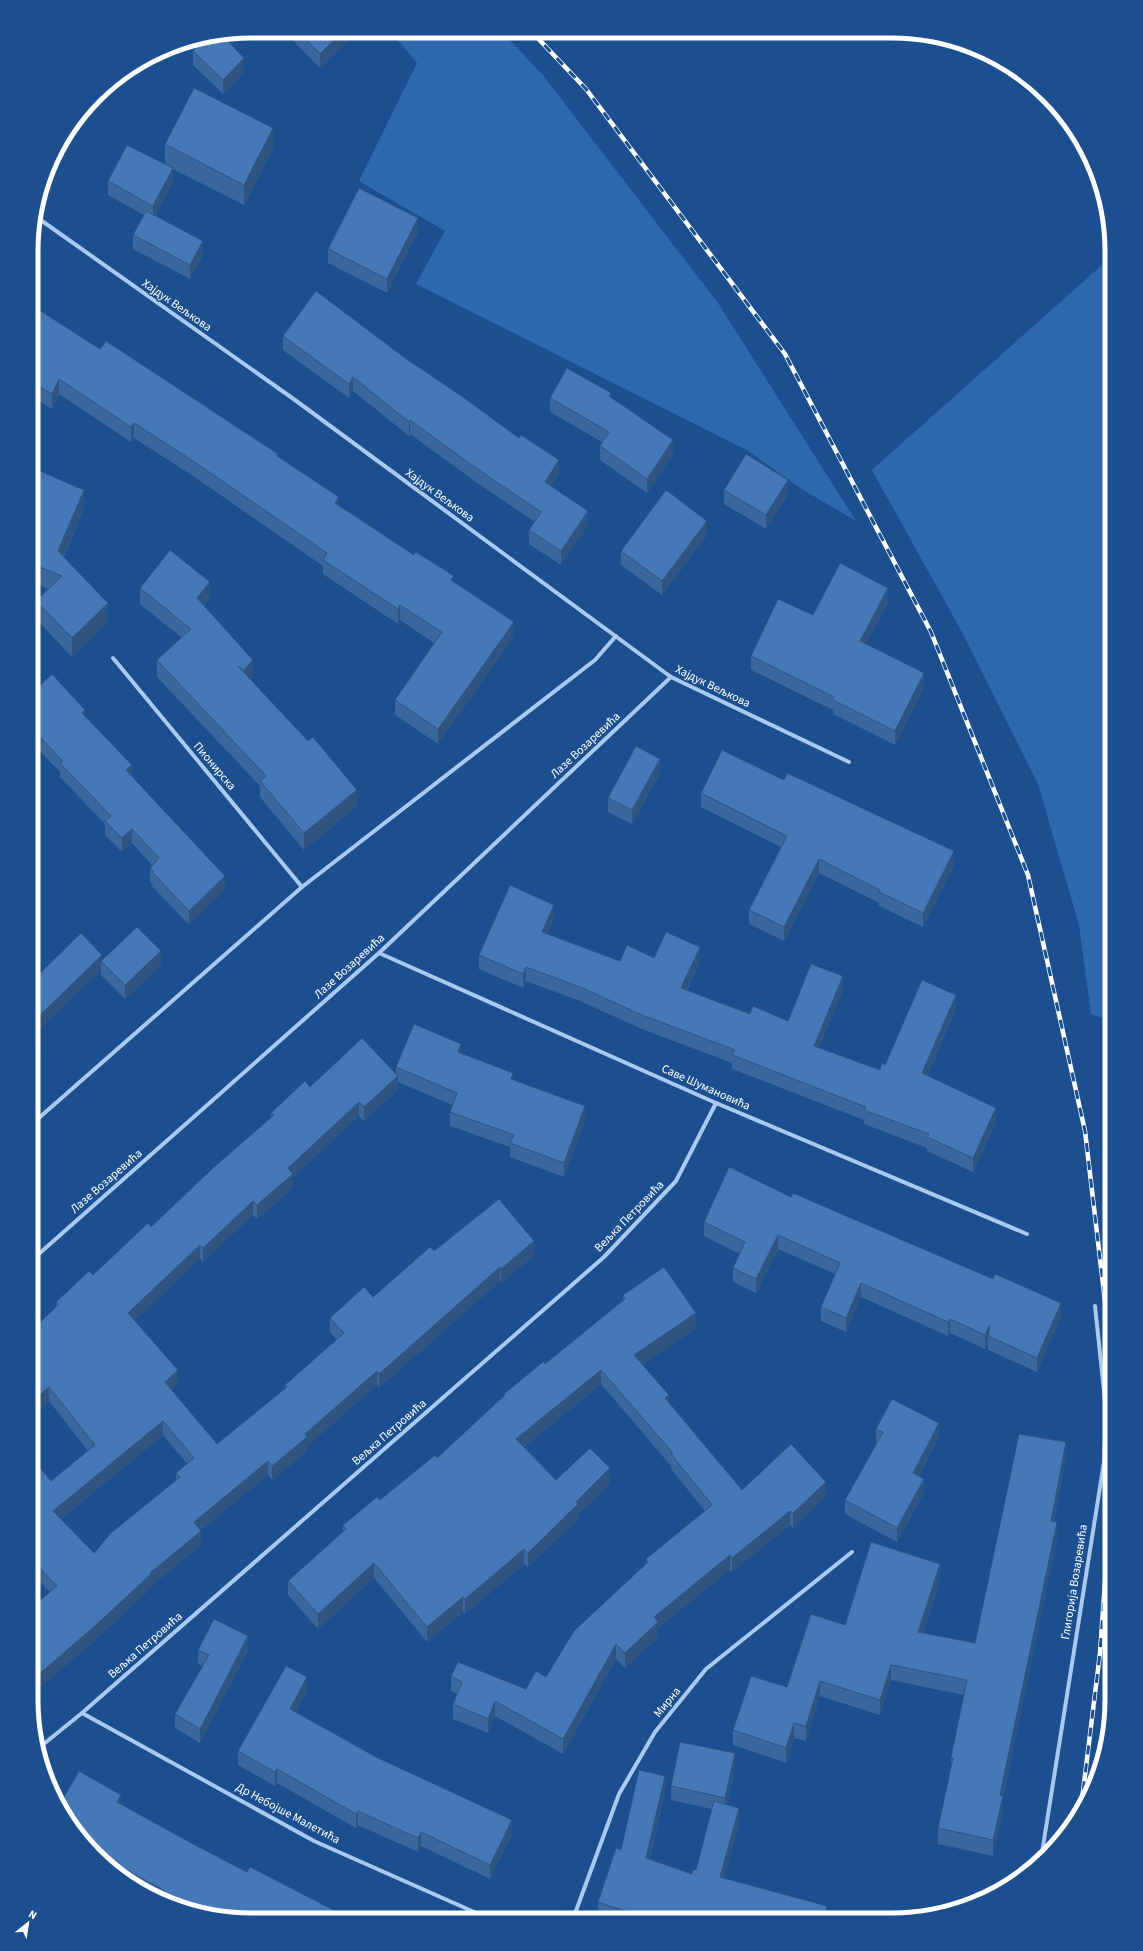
<svg xmlns="http://www.w3.org/2000/svg" width="1143" height="1951" font-family="'Source Sans 3',sans-serif">
<style>
.green{fill:#2e69ad}
.lines{fill:none;stroke-linecap:round;stroke-linejoin:round}
.minor{stroke:#a9c9ee;stroke-width:4}
.rail-casing{stroke:#fff;stroke-width:4.5}
.rail{stroke:#1b4f8f;stroke-width:3;stroke-dasharray:9;stroke-linecap:butt}
.wall{fill:#3a679d;fill-rule:evenodd}
.shaded-wall{fill:#305480}
.building{fill:#4478b7;stroke:#305480;fill-rule:evenodd}
.labels{text-anchor:middle;stroke-width:3;stroke-linejoin:round;paint-order:stroke}
.street-label{font-size:12px;fill:#fff;stroke:#1b4f8f}
.rim{fill:none;stroke:#fff;stroke-width:5}
</style>
<rect width="100%" height="100%" fill="#1b4f8f"/>
<g class="green">
<polygon points="390,31 502,32 542,74 718,303 856,521 800,488 747,450 416,284 445,231 359,181 417,63"/>
<polygon points="1112,256 1112,1021 1091,1014 1079,925 1038,784 962,632 872,470"/>
</g>
<g class="lines">
<g class="minor">
<polyline points="35,216 295,400 671,677 849,762"/>
<polyline points="113,658 302,887"/>
<polyline points="379,953 716,1103 1027,1234"/>
<polyline points="32,1124 302,887 595,660 616,636"/>
<polyline points="32,1260 379,953 671,677"/>
<polyline points="82,1713 314,1841 490,1919"/>
<polyline points="40,1747 82,1713 604,1257 676,1181 716,1103"/>
<polyline points="1041,1859 1104,1462 1106,1410 1095,1306"/>
<polyline points="573,1919 619,1794 655,1732 706,1669 852,1552"/>
</g>
<defs>
<g id="rail">
<polyline points="532,32 586,89 785,354 931,632 1028,875 1085,1131 1112,1361"/>
<polyline points="1081,1808 1100,1653 1112,1482"/>
</g>
</defs>
<use href="#rail" class="rail-casing"/>
<use href="#rail" class="rail"/>
</g>
<g class="wall">
<polygon points="284,31 352,31 352,36 320,68"/>
<polygon points="193,51 244,72 223,94 193,65"/>
<polygon points="165,144 273,148 244,205 173,169 173,182 155,216 203,255 190,279 133,249 133,235 144,215 108,195 108,181 165,164"/>
<polygon points="418,232 387,293 328,263 328,249"/>
<polygon points="33,306 100,349 278,457 339,506 454,582 514,636 438,744 395,715 395,700 434,643 400,620 398,624 323,574 323,566 193,476 134,438 131,442 59,394 52,409 33,398"/>
<polygon points="283,336 559,474 551,486 588,525 561,565 529,544 529,530 535,522 473,480 410,434 409,436 353,391 349,398 283,350"/>
<polygon points="550,398 611,398 673,454 647,493 600,460 600,446 602,442 550,412"/>
<polygon points="33,468 84,509 64,557 108,621 72,657 36,619 36,601 48,589 32,582"/>
<polygon points="724,490 788,494 766,529 724,504"/>
<polygon points="707,535 662,595 621,565 621,551"/>
<polygon points="140,588 210,598 204,606 253,676 250,679 357,806 304,850 260,797 260,786 157,677 157,660 182,638 140,604"/>
<polygon points="888,602 866,644 924,687 895,745 833,714 833,710 751,670 751,656 813,615"/>
<polygon points="32,693 85,716 132,777 225,890 189,925 152,886 152,884 150,882 150,868 152,865 132,843 122,852 105,835 105,824 60,777 60,772 32,743"/>
<polygon points="660,773 632,824 608,812 608,798"/>
<polygon points="701,793 954,865 923,927 879,906 879,903 819,873 784,941 749,924 749,910 781,847 701,807"/>
<polygon points="554,919 547,934 620,961 654,958 700,961 687,991 750,1014 788,1021 843,990 819,1048 880,1070 956,1009 927,1076 996,1122 973,1172 927,1151 927,1148 864,1124 864,1120 732,1069 732,1063 642,1029 580,1001 526,981 523,988 479,969 479,955"/>
<polygon points="102,960 161,965 125,999 101,975 101,970 38,1031 41,1048 32,1057 32,981"/>
<path d="M461,1053L513,1080L585,1120L564,1177L510,1157V1147L450,1126V1112L452,1105L398,1082V1090L364,1121L359,1116L293,1177V1188L257,1219L253,1215L203,1262L200,1259L134,1321L178,1385L171,1390L217,1444L285,1389V1385L337,1340L330,1332V1318L373,1297L434,1251L534,1255L501,1283L500,1281L379,1388L377,1385L307,1446V1451L272,1480L268,1475L201,1530V1545L151,1586V1588L95,1640L31,1695V1608L50,1592L31,1573V1457L51,1481L88,1451L49,1401L31,1417V1331L56,1308V1302L93,1275L151,1227L271,1117V1113L310,1087L396,1074V1067ZM163,1435L187,1464L176,1473V1480L94,1553L61,1519Z"/>
<polygon points="791,1197 1061,1317 1037,1372 988,1350 988,1342 985,1349 950,1333 948,1336 861,1297 846,1332 821,1321 821,1307 835,1274 778,1249 756,1293 733,1282 733,1268 740,1254 704,1236 704,1222"/>
<polygon points="623,1295 696,1328 642,1364 669,1402 742,1490 826,1497 793,1528 790,1525 732,1572 730,1570 658,1628 658,1637 625,1668 616,1659 563,1754 495,1716 488,1733 453,1719 453,1704 457,1694 451,1691 451,1676 526,1689 546,1677 646,1563 646,1559 705,1511 671,1469 671,1466 601,1384 524,1447 556,1480 610,1483 578,1515 578,1519 528,1567 524,1564 465,1614 463,1612 427,1642 374,1578 318,1629 288,1595 288,1581 343,1532 343,1525 380,1500 437,1458 504,1396 504,1394 545,1364 623,1300"/>
<polygon points="876,1429 939,1437 919,1476 924,1493 897,1542 845,1514 845,1500 877,1443 876,1443"/>
<polygon points="1066,1457 1054,1522 1057,1538 1003,1798 1003,1811 993,1856 938,1844 938,1828 951,1770 951,1757 964,1695 891,1680 880,1715 820,1696 806,1741 794,1738 786,1763 733,1745 733,1730 787,1687 845,1625 940,1580 923,1633 975,1643"/>
<polygon points="198,1650 248,1650 200,1743 175,1728 175,1714 203,1666 198,1664"/>
<polygon points="307,1691 296,1712 512,1834 490,1879 421,1846 418,1852 358,1825 356,1828 277,1783 275,1786 238,1765 238,1751"/>
<polygon points="735,1767 727,1805 739,1824 724,1878 827,1910 869,1920 602,1919 598,1918 598,1902 621,1850 665,1791 650,1859 692,1874 696,1870 712,1809 671,1800 671,1786"/>
<polygon points="121,1804 191,1843 247,1872 167,1903 117,1874 76,1834"/>
</g>
<g class="shaded-wall">
<polygon points="343,31 352,31 352,36 320,68 320,54"/>
<polygon points="244,58 244,72 223,94 223,80"/>
<polygon points="273,128 273,148 244,205 244,185"/>
<polygon points="173,168 173,182 153,220 153,206"/>
<polygon points="418,218 418,232 387,293 387,279"/>
<polygon points="203,241 203,255 190,279 190,265"/>
<polygon points="353,377 353,391 349,398 349,384"/>
<polygon points="59,379 59,394 52,409 52,394"/>
<polygon points="410,420 410,434 409,436 409,422"/>
<polygon points="134,423 134,438 131,442 131,427"/>
<polygon points="673,440 673,454 647,493 647,479"/>
<polygon points="559,460 559,474 545,496 545,482"/>
<polygon points="788,480 788,494 766,529 766,515"/>
<polygon points="84,490 84,509 58,569 58,551"/>
<polygon points="339,497 339,512 335,503"/>
<polygon points="588,511 588,525 561,565 561,551"/>
<polygon points="707,521 707,535 662,595 662,581"/>
<polygon points="210,582 210,598 197,614 197,598"/>
<polygon points="888,588 888,602 860,655 860,641"/>
<polygon points="108,603 108,621 72,657 72,638"/>
<polygon points="400,605 400,620 398,624 398,609"/>
<polygon points="514,622 514,636 438,744 438,729"/>
<polygon points="253,660 253,676 244,686 244,670"/>
<polygon points="924,673 924,687 895,745 895,731"/>
<polygon points="85,710 85,724 82,713"/>
<polygon points="660,759 660,773 632,824 632,810"/>
<polygon points="132,765 132,779 126,770"/>
<polygon points="357,790 357,806 304,850 304,833"/>
<polygon points="132,829 132,843 122,852 122,838"/>
<polygon points="954,851 954,865 923,927 923,913"/>
<polygon points="819,859 819,873 784,941 784,927"/>
<polygon points="36,873 36,887 32,890 32,876"/>
<polygon points="225,876 225,890 189,925 189,911"/>
<polygon points="554,905 554,919 542,946 542,932"/>
<polygon points="700,947 700,961 681,1002 681,988"/>
<polygon points="161,951 161,965 125,999 125,985"/>
<polygon points="102,955 102,962 101,961 101,970 32,1037 32,1023"/>
<polygon points="526,967 526,981 523,988 523,974"/>
<polygon points="843,976 843,990 814,1060 814,1046"/>
<polygon points="956,995 956,1009 922,1087 922,1073"/>
<polygon points="41,1034 41,1048 32,1057 32,1043"/>
<polygon points="461,1044 461,1058 458,1052"/>
<polygon points="513,1073 513,1087 511,1079"/>
<polygon points="398,1076 398,1090 364,1121 364,1107"/>
<polygon points="359,1102 359,1116 293,1177 293,1188 257,1219 257,1205 288,1168"/>
<polygon points="585,1106 585,1120 564,1177 564,1163"/>
<polygon points="996,1108 996,1122 973,1172 973,1158"/>
<polygon points="253,1201 253,1215 203,1262 203,1248"/>
<polygon points="778,1235 778,1249 756,1293 756,1279"/>
<polygon points="534,1241 534,1255 501,1283 501,1269"/>
<polygon points="200,1245 200,1259 128,1327 128,1313"/>
<polygon points="500,1267 500,1281 379,1388 379,1374"/>
<polygon points="861,1283 861,1297 846,1332 846,1318"/>
<polygon points="1061,1303 1061,1317 1037,1372 1037,1358"/>
<polygon points="696,1313 696,1328 634,1370 634,1355"/>
<polygon points="950,1319 950,1333 948,1336 948,1322"/>
<polygon points="990,1325 988,1336 988,1342 985,1349 985,1335"/>
<polygon points="178,1370 178,1385 165,1396 165,1382"/>
<polygon points="601,1370 601,1384 516,1453 516,1439"/>
<polygon points="377,1371 377,1385 307,1446 307,1451 272,1480 272,1466 305,1434"/>
<polygon points="49,1387 49,1401 31,1417 31,1403"/>
<polygon points="669,1395 669,1410 665,1398"/>
<polygon points="163,1421 163,1435 53,1525 53,1511"/>
<polygon points="939,1423 939,1437 913,1487 913,1473"/>
<polygon points="1066,1442 1066,1457 1051,1536 1051,1521"/>
<polygon points="268,1461 268,1475 194,1536 194,1522"/>
<polygon points="610,1468 610,1483 578,1515 578,1519 528,1567 528,1553 576,1502"/>
<polygon points="924,1479 924,1493 897,1542 897,1528"/>
<polygon points="826,1482 826,1497 793,1528 793,1513"/>
<polygon points="790,1511 790,1525 732,1572 732,1558"/>
<polygon points="1057,1522 1057,1538 1003,1798 1003,1811 993,1856 993,1840 1000,1795"/>
<polygon points="201,1531 201,1545 151,1586 151,1588 95,1640 31,1695 31,1681 150,1573"/>
<polygon points="524,1549 524,1564 465,1614 465,1599"/>
<polygon points="730,1555 730,1570 658,1628 658,1637 625,1668 625,1653 654,1617"/>
<polygon points="374,1563 374,1578 318,1629 318,1614"/>
<polygon points="940,1564 940,1580 918,1647 918,1632"/>
<polygon points="463,1597 463,1612 427,1642 427,1627"/>
<polygon points="248,1636 248,1650 200,1743 200,1729"/>
<polygon points="616,1644 616,1659 563,1754 563,1739"/>
<polygon points="891,1665 891,1680 880,1715 880,1700"/>
<polygon points="307,1677 307,1691 290,1723 290,1709"/>
<polygon points="820,1681 820,1696 806,1741 806,1726"/>
<polygon points="495,1701 495,1716 488,1733 488,1719"/>
<polygon points="794,1723 794,1738 786,1763 786,1748"/>
<polygon points="735,1753 735,1767 725,1812 725,1798"/>
<polygon points="277,1769 277,1783 275,1786 275,1772"/>
<polygon points="665,1776 665,1791 646,1874 646,1858"/>
<polygon points="121,1795 121,1810 117,1802"/>
<polygon points="739,1808 739,1824 720,1892 720,1877"/>
<polygon points="358,1811 358,1825 356,1828 356,1814"/>
<polygon points="512,1820 512,1834 490,1879 490,1865"/>
<polygon points="421,1832 421,1846 418,1852 418,1838"/>
</g>
<g class="building">
<polygon points="298,31 343,31 320,54"/>
<polygon points="224,37 244,58 223,80 193,51 204,40"/>
<polygon points="194,88 273,128 244,185 165,144"/>
<polygon points="127,145 173,168 153,206 108,181"/>
<polygon points="359,188 418,218 387,279 328,249"/>
<polygon points="146,211 203,241 190,265 133,235"/>
<polygon points="316,291 405,358 460,395 519,438 521,435 559,460 545,482 588,511 561,551 529,530 541,512 473,466 410,420 409,422 353,377 349,384 283,336"/>
<polygon points="33,306 100,349 106,341 278,454 277,456 339,497 335,503 414,555 416,552 454,576 451,580 514,622 438,729 395,700 442,632 400,605 398,609 323,560 327,553 193,461 134,423 131,427 59,379 52,394 33,383"/>
<polygon points="567,368 611,393 609,396 673,440 647,479 600,446 609,432 550,398"/>
<polygon points="746,454 788,480 766,515 724,490"/>
<polygon points="33,468 84,490 58,551 108,603 72,638 36,601 62,576 32,564 32,554 40,540 32,535"/>
<polygon points="666,490 707,521 662,581 621,551"/>
<polygon points="170,550 210,582 197,598 253,660 244,670 238,666 308,741 313,737 357,790 304,833 260,781 266,776 157,660 191,629 140,588"/>
<polygon points="840,563 888,588 860,641 924,673 895,731 833,700 834,697 751,656 778,599 813,615"/>
<polygon points="52,674 85,710 82,713 132,765 126,770 225,876 189,911 152,872 153,871 150,868 159,858 132,829 122,838 105,821 111,816 60,763 63,761 32,729 32,693"/>
<polygon points="636,746 660,759 632,810 608,798"/>
<polygon points="722,750 784,780 787,773 954,851 923,913 879,892 880,890 819,859 784,927 749,910 787,836 701,793"/>
<polygon points="32,869 36,873 32,876"/>
<polygon points="510,885 554,905 542,932 620,961 627,945 654,958 666,932 700,947 681,988 750,1014 753,1006 788,1021 811,964 843,976 814,1046 880,1070 882,1063 885,1065 922,980 956,995 922,1073 996,1108 973,1158 927,1137 929,1134 864,1110 866,1107 732,1055 735,1050 642,1015 580,987 526,967 523,974 479,955"/>
<polygon points="137,927 161,951 125,985 101,961"/>
<polygon points="81,933 102,955 32,1023 32,981"/>
<polygon points="414,1024 461,1044 458,1052 513,1073 511,1079 585,1106 564,1163 510,1143 514,1135 450,1112 457,1093 396,1067"/>
<polygon points="32,1025 41,1034 32,1043"/>
<path d="M362,1038L398,1076L364,1107L359,1102L288,1168L293,1174L257,1205L253,1201L203,1248L200,1245L128,1313L178,1370L165,1382L217,1444L287,1387L285,1385L344,1333L330,1318L364,1287L373,1297L430,1247L434,1251L499,1199L534,1241L501,1269L500,1267L379,1374L377,1371L305,1434L307,1437L272,1466L268,1461L194,1522L201,1531L150,1573L151,1574L95,1626L31,1681V1608L57,1586L31,1559V1457L51,1481L95,1445L49,1387L31,1403V1331L58,1305L56,1302L89,1271L93,1275L148,1223L151,1227L213,1168L274,1115L271,1113L305,1081L310,1087ZM163,1421L194,1458L176,1473L180,1477L111,1533L94,1553L53,1511Z"/>
<polygon points="729,1167 791,1197 793,1193 993,1279 995,1274 1061,1303 1037,1358 988,1336 990,1325 985,1335 950,1319 948,1322 861,1283 846,1318 821,1307 840,1263 778,1235 756,1279 733,1268 745,1242 704,1222"/>
<polygon points="664,1267 696,1313 634,1355 669,1395 665,1398 742,1490 791,1444 826,1482 793,1513 790,1511 732,1558 730,1555 654,1617 658,1622 625,1653 616,1644 563,1739 495,1701 488,1719 453,1704 462,1682 451,1676 458,1662 526,1689 536,1671 546,1677 574,1631 648,1562 646,1559 712,1505 671,1454 673,1453 601,1370 516,1439 556,1480 590,1448 610,1468 576,1502 578,1504 528,1553 524,1549 465,1599 463,1597 427,1627 374,1563 318,1614 288,1581 346,1529 343,1525 377,1497 380,1500 435,1455 437,1458 505,1395 504,1394 544,1361 545,1364 625,1299 623,1295"/>
<polygon points="892,1399 939,1423 913,1473 924,1479 897,1528 845,1500 883,1432 876,1429"/>
<polygon points="1019,1434 1066,1442 1051,1521 1057,1522 1000,1795 1003,1796 993,1840 938,1828 953,1758 951,1757 967,1680 891,1665 880,1700 820,1681 806,1726 794,1723 786,1748 733,1730 751,1676 787,1687 811,1614 845,1625 871,1542 940,1564 918,1632 975,1643"/>
<polygon points="214,1619 248,1636 200,1729 175,1714 209,1655 198,1650"/>
<polygon points="286,1666 307,1677 290,1709 376,1757 512,1820 490,1865 421,1832 418,1838 358,1811 356,1814 277,1769 275,1772 238,1751"/>
<polygon points="680,1742 735,1753 725,1798 671,1786"/>
<polygon points="639,1770 665,1776 646,1858 692,1874 693,1869 696,1870 714,1801 739,1808 720,1877 827,1906 826,1910 869,1920 649,1919 598,1902 616,1848 621,1850"/>
<polygon points="79,1771 121,1795 117,1802 191,1843 247,1872 250,1867 349,1918 223,1918 167,1903 163,1901 164,1900 161,1899 165,1891 96,1853 76,1834 60,1804"/>
</g>
<g class="labels">
<g class="street-label">
<text transform="translate(177 305) rotate(35)" y="4">Хајдук Вељкова</text>
<text transform="translate(440 495) rotate(36)" y="4">Хајдук Вељкова</text>
<text transform="translate(713 686) rotate(26)" y="4">Хајдук Вељкова</text>
<text transform="translate(585 745) rotate(-43)" y="4">Лазе Возаревића</text>
<text transform="translate(215 766) rotate(50)" y="4">Пионирска</text>
<text transform="translate(349 966) rotate(-42)" y="4">Лазе Возаревића</text>
<text transform="translate(706 1087) rotate(24)" y="4">Саве Шумановића</text>
<text transform="translate(106 1181) rotate(-41)" y="4">Лазе Возаревића</text>
<text transform="translate(629 1216) rotate(-46)" y="4">Вељка Петровића</text>
<text transform="translate(389 1432) rotate(-41)" y="4">Вељка Петровића</text>
<text transform="translate(1074 1582) rotate(-81)" y="4">Глигорија Возаревића</text>
<text transform="translate(145 1645) rotate(-41)" y="4">Вељка Петровића</text>
<text transform="translate(667 1702) rotate(-51)" y="4">Мирна</text>
<text transform="translate(288 1813) rotate(28)" y="4">Др Небојше Малетића</text>
</g>
</g>
<path d="M0 0H1143V1951H0ZM251 38H892A213 213 0 0 1 1105 251V1700A213 213 0 0 1 892 1913H251A213 213 0 0 1 38 1700V251A213 213 0 0 1 251 38Z" fill="#1b4f8f" fill-rule="evenodd"/>
<path class="rim" d="M251 38H892A213 213 0 0 1 1105 251V1700A213 213 0 0 1 892 1913H251A213 213 0 0 1 38 1700V251A213 213 0 0 1 251 38Z"/>
<g transform="translate(28 1923) rotate(30)" stroke="#1b4f8f" stroke-width="3" paint-order="stroke">
<path d="M0-3L7 15L0 10L-7 15Z" fill="#ffffff"/>
<text y="-6" font-size="11" font-weight="bold" text-anchor="middle" fill="#ffffff">N</text>
</g>
</svg>
